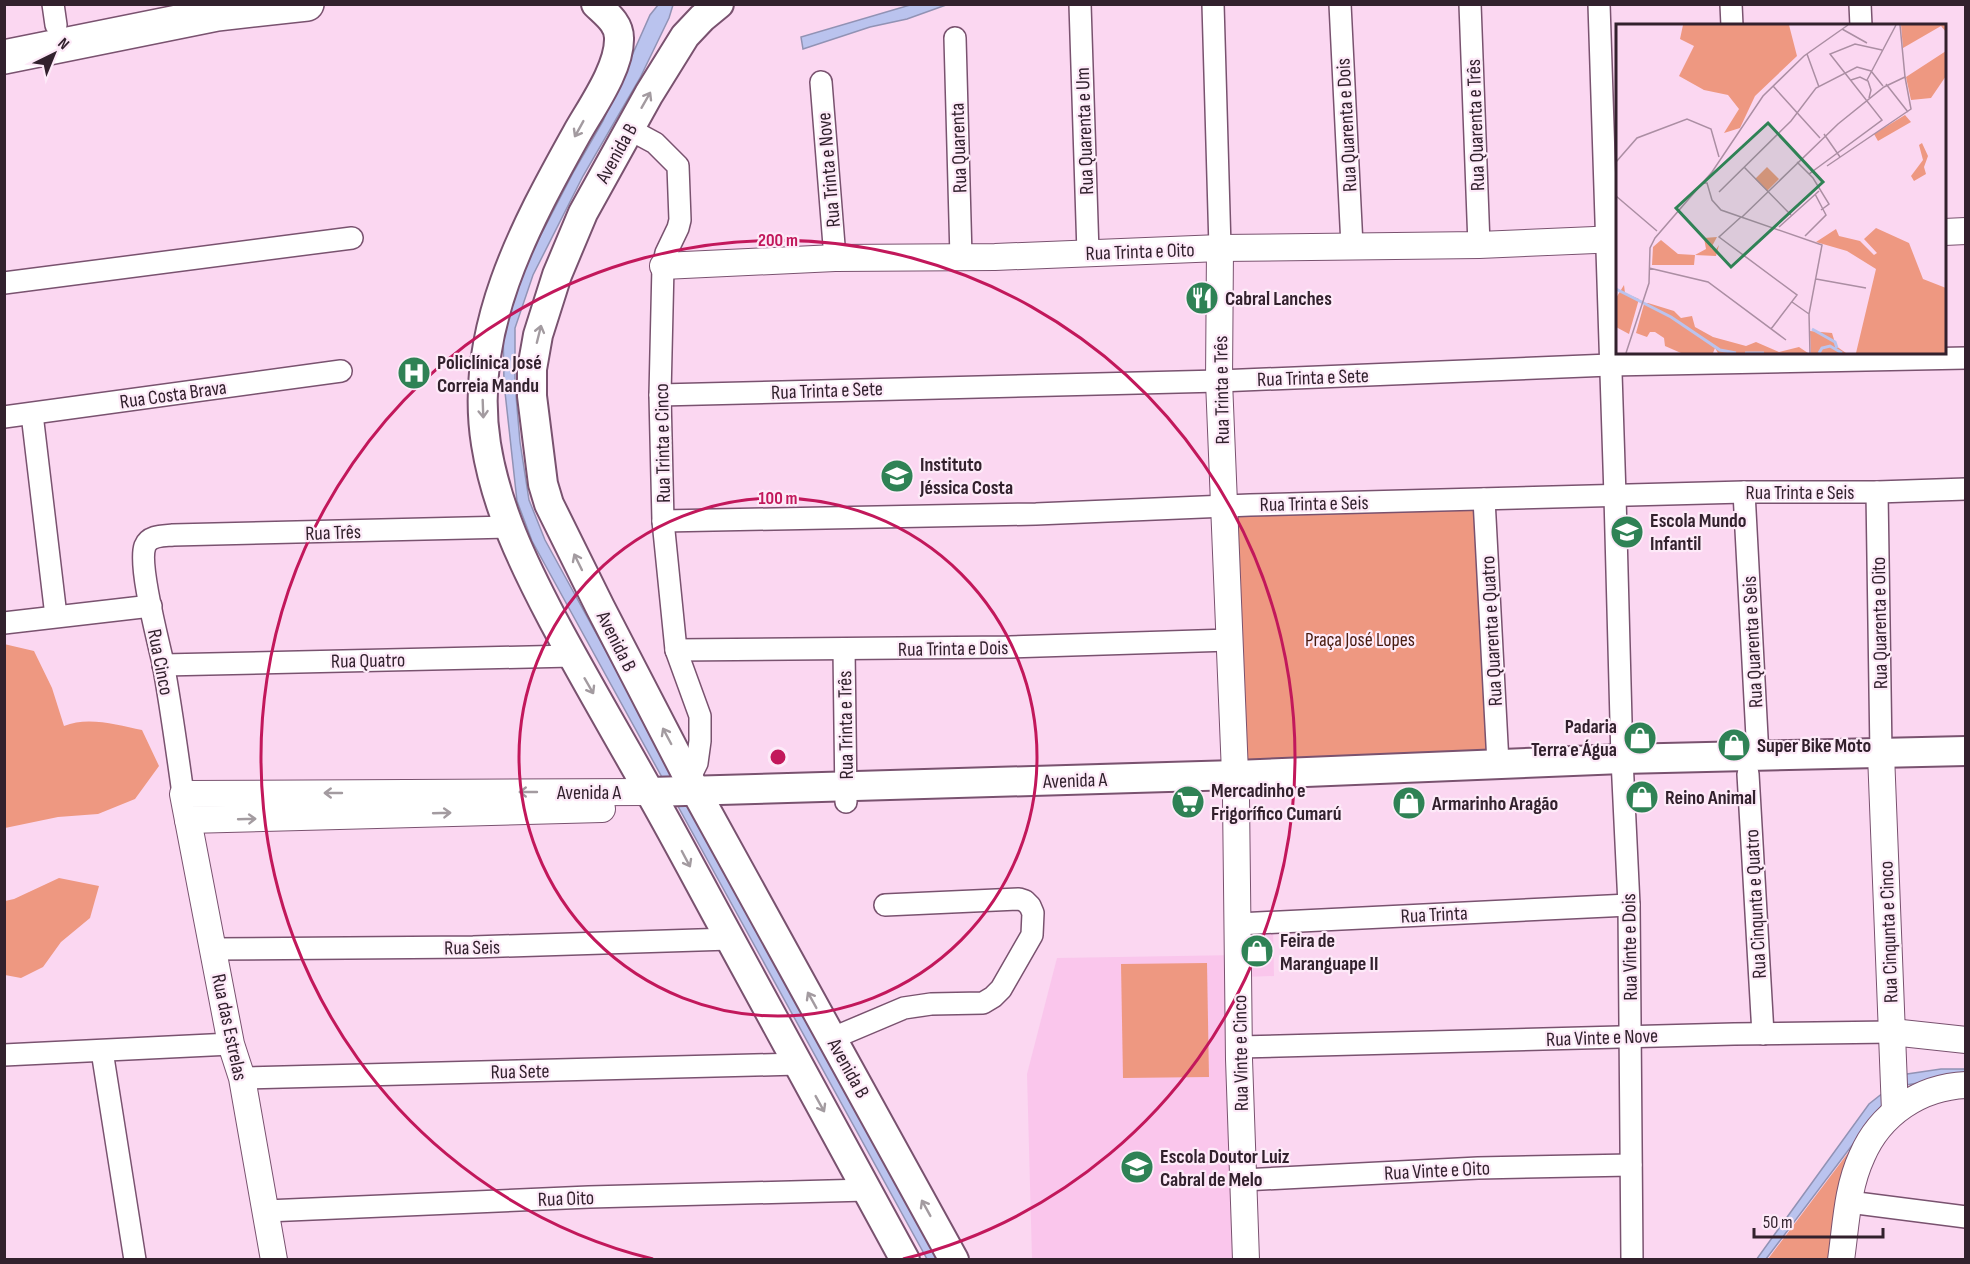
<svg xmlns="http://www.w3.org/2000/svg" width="1970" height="1264" font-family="'Sofia Sans Condensed',sans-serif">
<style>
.built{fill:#fac6ec}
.green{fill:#ee9881}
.water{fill:#bac3ee;stroke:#9192b4;stroke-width:1.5}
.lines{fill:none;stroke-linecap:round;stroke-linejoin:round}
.minor-casing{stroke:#79526f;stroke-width:24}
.tertiary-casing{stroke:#79526f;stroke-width:28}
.secondary-casing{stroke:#79526f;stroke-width:32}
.trunk-casing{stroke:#79526f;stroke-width:36}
.minor{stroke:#fff;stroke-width:21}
.tertiary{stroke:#fff;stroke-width:26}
.secondary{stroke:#fff;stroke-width:28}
.trunk{stroke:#fff;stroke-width:33}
.oneway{stroke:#a39ba0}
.ring{fill:none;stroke:#c2185b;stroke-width:3}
.labels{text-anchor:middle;stroke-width:4.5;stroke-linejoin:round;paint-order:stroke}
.street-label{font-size:20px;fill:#32212d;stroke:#fdeaf8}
.poi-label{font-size:20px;font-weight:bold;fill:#32212d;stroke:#fdeaf8;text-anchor:start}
.park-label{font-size:20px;fill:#471a0e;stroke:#fdeaf8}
.inset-river{fill:none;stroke:#bac3ee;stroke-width:3}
.inset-road{fill:none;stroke:#ab8ea3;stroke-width:1.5}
.view{fill:#2f8255;fill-opacity:0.15;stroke:#2f8255;stroke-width:3}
.inset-edge{fill:none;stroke:#32212d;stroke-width:3}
.centre{fill:#c2185b;stroke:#fdeaf8;stroke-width:3}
.ring-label{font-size:18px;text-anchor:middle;font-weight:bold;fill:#c2185b;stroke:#fdeaf8;stroke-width:4.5;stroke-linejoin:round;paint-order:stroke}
</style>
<rect width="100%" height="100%" fill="#fbd7f1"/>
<g class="built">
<polygon points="1240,923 1273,925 1274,976 1242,977"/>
<polygon points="1239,955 1247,1259 1032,1259 1027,1074 1057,958"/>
</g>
<g class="green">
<polygon points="1486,501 1494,768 1236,775 1224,509"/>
<path d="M4,644L34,651L52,688L64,726C88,716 117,725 142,730L159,766L135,799L98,814L58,817L5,828Z"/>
<polygon points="59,878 99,886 90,918 61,942 43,967 21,978 5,975 5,901 14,899"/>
<polygon points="1207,963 1209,1077 1123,1078 1121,964"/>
<polygon points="1863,1133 1839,1259 1768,1259"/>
</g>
<g class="water">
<polygon points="658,5 673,5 669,18 640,78 583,176 533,275 515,328 515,384 520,442 529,500 545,540 939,1259 927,1259 532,541 517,501 504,383 503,326 522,271 574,171 603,121 650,15"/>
<polygon points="910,5 946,5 907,19 870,27 803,49 801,37"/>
<polygon points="1941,1069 1965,1069 1965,1078 1954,1077 1906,1085 1887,1099 1766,1259 1756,1260 1869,1104 1907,1074"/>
</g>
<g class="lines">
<defs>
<g id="minor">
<polyline points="53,4 56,25"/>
<polyline points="1080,4 1088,253"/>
<polyline points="1213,4 1220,248"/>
<polyline points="1340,4 1352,246"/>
<polyline points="1470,4 1479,245"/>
<polyline points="1599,4 1615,496 1622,759 1629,905 1632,1260"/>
<polyline points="1731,4 1732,26"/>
<polyline points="1860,4 1861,26"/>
<polyline points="955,38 961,257"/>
<polyline points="821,82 835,258"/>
<polyline points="629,129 655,143 678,166 680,220 678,228 666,253 663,266 660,395 663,521 676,650 700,716 700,741 697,763 689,779"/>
<polyline points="4,283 352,238"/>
<polyline points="660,395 1219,381 1610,365 1966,358"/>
<polyline points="32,414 56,616"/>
<polyline points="4,417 341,371"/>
<polyline points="1744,492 1758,756"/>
<polyline points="1877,492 1881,754"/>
<polyline points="1484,499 1498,763"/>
<polyline points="663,521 1036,514 1250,505 1744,492 1877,492 1966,489"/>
<polyline points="4,623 151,606"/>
<polyline points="844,649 846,802"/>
<polyline points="676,650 1010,647 1230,640"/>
<polyline points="163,665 572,656"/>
<polyline points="1748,774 1763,1034"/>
<path d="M183,794C177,751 171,706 163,663C158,640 138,565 145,546C149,535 164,536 173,535L509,527"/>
<polyline points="1238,924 1629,905"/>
<polyline points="214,949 473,947 730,939"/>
<polyline points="833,1038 904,1008 931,1004 983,1003 993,997 1001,989 1032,935 1033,913 1030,906 1025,901 1019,899 885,905"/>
<polyline points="1239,1047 1734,1034 1892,1032"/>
<polyline points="102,1051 135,1260"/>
<polyline points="4,1055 231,1044"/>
<polyline points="242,1078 798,1064"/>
<polyline points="1243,1180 1478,1168 1631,1165"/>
<polyline points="1849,1202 1966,1217"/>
<polyline points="266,1211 589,1197 867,1190"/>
</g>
<g id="tertiary">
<polyline points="1944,232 1966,231"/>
<polyline points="1220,248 1219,381 1236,798 1239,1059 1246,1260"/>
<polyline points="663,266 835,258 995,257 1220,248 1479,245 1618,239"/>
<polyline points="1881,754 1895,1111"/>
<polyline points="188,820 602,809"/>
<polyline points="1892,1032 1966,1040"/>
<polyline points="274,1260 242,1078 231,1044 183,794 650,792"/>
<path d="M1841,1260C1846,1225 1847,1188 1862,1156C1880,1114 1920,1087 1966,1085"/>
</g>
<g id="secondary">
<path d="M596,4C606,14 619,23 619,38C620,68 591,108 577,133C524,228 468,331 486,444C496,507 523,563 553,620C584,678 617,734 649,791C677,840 703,890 730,939C788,1046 847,1153 905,1260"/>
<polyline points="719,4 702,18 685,36 649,94 583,213 557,275 538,335 532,369 532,396 543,484 549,504 600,607 689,779 954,1260"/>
<polyline points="650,792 1236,775 1622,759 1966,751"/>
</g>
<polyline id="trunk" points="4,57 217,14 307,4"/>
</defs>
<use href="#minor" class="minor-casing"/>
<use href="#tertiary" class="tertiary-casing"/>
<use href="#secondary" class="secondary-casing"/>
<use href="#trunk" class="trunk-casing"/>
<use href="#minor" class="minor"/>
<use href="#tertiary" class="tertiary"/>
<use href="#secondary" class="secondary"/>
<use href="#trunk" class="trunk"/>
</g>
<defs><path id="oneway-shaft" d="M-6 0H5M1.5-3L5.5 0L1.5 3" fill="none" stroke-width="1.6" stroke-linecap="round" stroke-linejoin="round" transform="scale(1.5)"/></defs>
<g class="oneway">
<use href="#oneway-shaft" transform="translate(646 100) rotate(-60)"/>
<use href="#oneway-shaft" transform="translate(579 129) rotate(119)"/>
<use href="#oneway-shaft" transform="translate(539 334) rotate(-76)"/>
<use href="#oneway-shaft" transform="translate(483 409) rotate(88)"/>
<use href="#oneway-shaft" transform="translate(578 562) rotate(-116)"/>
<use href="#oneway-shaft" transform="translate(589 686) rotate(60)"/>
<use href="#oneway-shaft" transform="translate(667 736) rotate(-118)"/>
<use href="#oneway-shaft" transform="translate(528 792) rotate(180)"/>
<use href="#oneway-shaft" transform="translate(333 793) rotate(180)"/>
<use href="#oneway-shaft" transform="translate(442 813) rotate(-2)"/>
<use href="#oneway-shaft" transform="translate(247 819) rotate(-2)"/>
<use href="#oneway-shaft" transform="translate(686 859) rotate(62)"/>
<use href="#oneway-shaft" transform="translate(812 1000) rotate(-119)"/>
<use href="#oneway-shaft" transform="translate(820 1104) rotate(61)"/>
<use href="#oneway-shaft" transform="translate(926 1208) rotate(-119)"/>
</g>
<g class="ring">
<circle cx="778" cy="757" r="259"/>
<path d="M653 1259A517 517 0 1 1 903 1259"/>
</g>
<defs>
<symbol id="restaurant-disc" viewBox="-11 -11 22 22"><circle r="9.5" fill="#2f8255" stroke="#fdeaf8"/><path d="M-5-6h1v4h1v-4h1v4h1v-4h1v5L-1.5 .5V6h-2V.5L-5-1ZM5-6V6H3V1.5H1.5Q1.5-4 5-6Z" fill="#fff"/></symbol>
<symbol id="hospital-disc" viewBox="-11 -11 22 22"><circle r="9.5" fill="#2f8255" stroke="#fdeaf8"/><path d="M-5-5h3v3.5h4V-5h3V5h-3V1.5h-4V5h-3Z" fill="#fff"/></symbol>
<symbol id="school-disc" viewBox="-11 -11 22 22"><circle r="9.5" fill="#2f8255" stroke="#fdeaf8"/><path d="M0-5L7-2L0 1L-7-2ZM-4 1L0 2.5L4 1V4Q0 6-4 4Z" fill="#fff"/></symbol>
<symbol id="shop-disc" viewBox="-11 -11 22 22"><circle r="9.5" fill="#2f8255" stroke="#fdeaf8"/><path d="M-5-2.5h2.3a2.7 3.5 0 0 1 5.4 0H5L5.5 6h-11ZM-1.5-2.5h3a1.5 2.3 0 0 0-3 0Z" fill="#fff"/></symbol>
<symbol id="supermarket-disc" viewBox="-11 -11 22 22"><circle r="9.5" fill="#2f8255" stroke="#fdeaf8"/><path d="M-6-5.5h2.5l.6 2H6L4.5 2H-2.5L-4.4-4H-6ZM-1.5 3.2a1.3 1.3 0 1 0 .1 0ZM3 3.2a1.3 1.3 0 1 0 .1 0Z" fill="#fff"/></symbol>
</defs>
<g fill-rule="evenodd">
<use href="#restaurant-disc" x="1183" y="279" width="38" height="38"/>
<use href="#hospital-disc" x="395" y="354" width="38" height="38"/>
<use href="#school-disc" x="878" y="457" width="38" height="38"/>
<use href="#school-disc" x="1608" y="513" width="38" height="38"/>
<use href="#shop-disc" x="1621" y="719" width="38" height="38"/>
<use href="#shop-disc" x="1715" y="726" width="38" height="38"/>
<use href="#shop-disc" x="1623" y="778" width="38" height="38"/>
<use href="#supermarket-disc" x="1169" y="783" width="38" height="38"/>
<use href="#shop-disc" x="1390" y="784" width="38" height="38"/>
<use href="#shop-disc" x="1238" y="932" width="38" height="38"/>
<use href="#school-disc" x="1118" y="1148" width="38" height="38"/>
</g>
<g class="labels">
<g class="street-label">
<text transform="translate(1346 125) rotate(-93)" y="7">Rua Quarenta e Dois</text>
<text transform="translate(1475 125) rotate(-92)" y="7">Rua Quarenta e Três</text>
<text transform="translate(1084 131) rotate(-92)" y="7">Rua Quarenta e Um</text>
<text transform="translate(958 148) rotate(-92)" y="7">Rua Quarenta</text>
<text transform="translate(616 153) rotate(-61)" y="7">Avenida B</text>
<text transform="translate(828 170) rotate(-95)" y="7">Rua Trinta e Nove</text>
<text transform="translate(1140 251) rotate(-2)" y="7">Rua Trinta e Oito</text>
<text transform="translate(1313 377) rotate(-2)" y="7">Rua Trinta e Sete</text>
<text transform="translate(827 390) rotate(-2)" y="7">Rua Trinta e Sete</text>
<text transform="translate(1221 390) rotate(-91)" y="7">Rua Trinta e Três</text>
<text transform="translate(173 394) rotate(-8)" y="7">Rua Costa Brava</text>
<text transform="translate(662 443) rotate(-91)" y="7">Rua Trinta e Cinco</text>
<text x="1800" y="499">Rua Trinta e Seis</text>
<text transform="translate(1314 503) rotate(-1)" y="7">Rua Trinta e Seis</text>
<text transform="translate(333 532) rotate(-2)" y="7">Rua Três</text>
<text transform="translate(1879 623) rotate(-91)" y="7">Rua Quarenta e Oito</text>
<text transform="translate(1491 631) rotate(-93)" y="7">Rua Quarenta e Quatro</text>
<text transform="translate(617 641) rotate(63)" y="7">Avenida B</text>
<text transform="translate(1752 642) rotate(-93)" y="7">Rua Quarenta e Seis</text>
<text transform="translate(953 648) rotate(-1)" y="7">Rua Trinta e Dois</text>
<text transform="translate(368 660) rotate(-1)" y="7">Rua Quatro</text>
<text transform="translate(161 662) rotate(79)" y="7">Rua Cinco</text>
<text transform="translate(845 725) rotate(-91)" y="7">Rua Trinta e Três</text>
<text transform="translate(1075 780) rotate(-2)" y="7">Avenida A</text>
<text x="589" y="799">Avenida A</text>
<text transform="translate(1755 904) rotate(-93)" y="7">Rua Cinqunta e Quatro</text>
<text transform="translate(1434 914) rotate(-3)" y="7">Rua Trinta</text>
<text transform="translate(1888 932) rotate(-92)" y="7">Rua Cinqunta e Cinco</text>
<text transform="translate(472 947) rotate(-1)" y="7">Rua Seis</text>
<text transform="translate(1629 947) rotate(-91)" y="7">Rua Vinte e Dois</text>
<text transform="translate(230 1027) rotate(78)" y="7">Rua das Estrelas</text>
<text transform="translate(1602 1037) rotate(-2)" y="7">Rua Vinte e Nove</text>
<text transform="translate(1240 1053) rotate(-91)" y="7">Rua Vinte e Cinco</text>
<text transform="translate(849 1068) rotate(61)" y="7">Avenida B</text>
<text transform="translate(520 1071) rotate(-1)" y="7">Rua Sete</text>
<text transform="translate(1437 1170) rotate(-3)" y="7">Rua Vinte e Oito</text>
<text transform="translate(566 1198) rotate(-2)" y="7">Rua Oito</text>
</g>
<g class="poi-label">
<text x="1225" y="305">Cabral Lanches</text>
<text x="437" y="369">Policlínica José<tspan x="437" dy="23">Correia Mandu</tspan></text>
<text x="920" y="471">Instituto<tspan x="920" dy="23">Jéssica Costa</tspan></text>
<text x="1650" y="527">Escola Mundo<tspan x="1650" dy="23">Infantil</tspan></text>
<text x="1617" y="733" text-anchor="end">Padaria<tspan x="1617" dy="23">Terra e Água</tspan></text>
<text x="1757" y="752">Super Bike Moto</text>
<text x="1211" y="797">Mercadinho e<tspan x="1211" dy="23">Frigorífico Cumarú</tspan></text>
<text x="1665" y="804">Reino Animal</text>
<text x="1432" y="810">Armarinho Aragão</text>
<text x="1280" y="947">Feira de<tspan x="1280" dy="23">Maranguape II</tspan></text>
<text x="1160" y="1163">Escola Doutor Luiz<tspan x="1160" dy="23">Cabral de Melo</tspan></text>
</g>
<g class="park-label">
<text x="1360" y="646">Praça José Lopes</text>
</g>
</g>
<g transform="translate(1616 24)">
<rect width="330" height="330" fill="#fbd7f1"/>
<path d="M67,1H173L181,32L139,72L124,104L108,109L123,85L112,71L88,66L63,52L78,22L64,15ZM285,1H330V8L325,2L287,24ZM330,27V52L315,74L295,76L290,53ZM289,91L295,98L262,117L258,110ZM306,119L312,132L308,143L310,150L298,157L295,152L307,136L303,121ZM151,143L163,155L151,167L139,155ZM260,204L293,219L307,255L330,264V329H240L260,245L231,227L200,218L220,205L223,212L244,217L258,231L261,229L248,215ZM101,213L95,224L99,227L103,221L100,232L79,231L78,241H36L37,223L45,216L62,230L79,231L90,225L88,214ZM8,261L9,269L23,275L13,310L0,303V274ZM32,279L58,287L65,294L76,292L79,303L97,313L130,322L140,318L163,328L183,323L192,329H102L99,324L97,329H65L49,322L48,314L39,308H34L31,313L20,309L28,280ZM194,307L216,309L220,322L230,329H195Z" fill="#ee9881"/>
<path class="inset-river" d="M0,265L55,293L104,326L120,329M196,305L219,318L221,324M129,329H148M203,329L206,324L214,322L226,329"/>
<path class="inset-road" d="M226,5L251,19M191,30L203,63M235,56L244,53L252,57L255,66L253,74M251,56L280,1M270,60L292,88M157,62L204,114M208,110L224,133M0,138L21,114L71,95L95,105L103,133M181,138L197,154L213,180L205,186M211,142L295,85L289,53M128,143L175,191M193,150L266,96L214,30L239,20L266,26M86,159H91L96,176L105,186L206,221L193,290L194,329M103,168L175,97L200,64L241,43L255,47L267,62M0,172L41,207M125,193L103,213L181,271L155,305M126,193L222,100L268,63L289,53L284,1M163,203L203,167M189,212L210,191L199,170M33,244L92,258L170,316M200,255L250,264M176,278L193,290M10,329L33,259L34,224L39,214L96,148L147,72L188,32L232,1"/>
<path class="view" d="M152,99L207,158L115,243L60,184Z"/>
<rect width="330" height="330" class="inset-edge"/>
</g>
<circle cx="778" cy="757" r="9" class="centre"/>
<g class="ring-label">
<text x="778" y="246">200 m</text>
<text x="778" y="504">100 m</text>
</g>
<rect width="1970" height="1264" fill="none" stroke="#32212d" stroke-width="12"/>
<g transform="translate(54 54) rotate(43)" stroke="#fdeaf8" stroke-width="4.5" paint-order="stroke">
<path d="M0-4.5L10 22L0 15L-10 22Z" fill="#32212d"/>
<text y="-9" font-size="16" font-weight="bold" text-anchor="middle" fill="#32212d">N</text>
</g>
<path d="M1754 1228v9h129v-9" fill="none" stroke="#32212d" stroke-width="3"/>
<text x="1763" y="1228" font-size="18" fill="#32212d" stroke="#fdeaf8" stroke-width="4.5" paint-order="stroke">50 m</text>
</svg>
